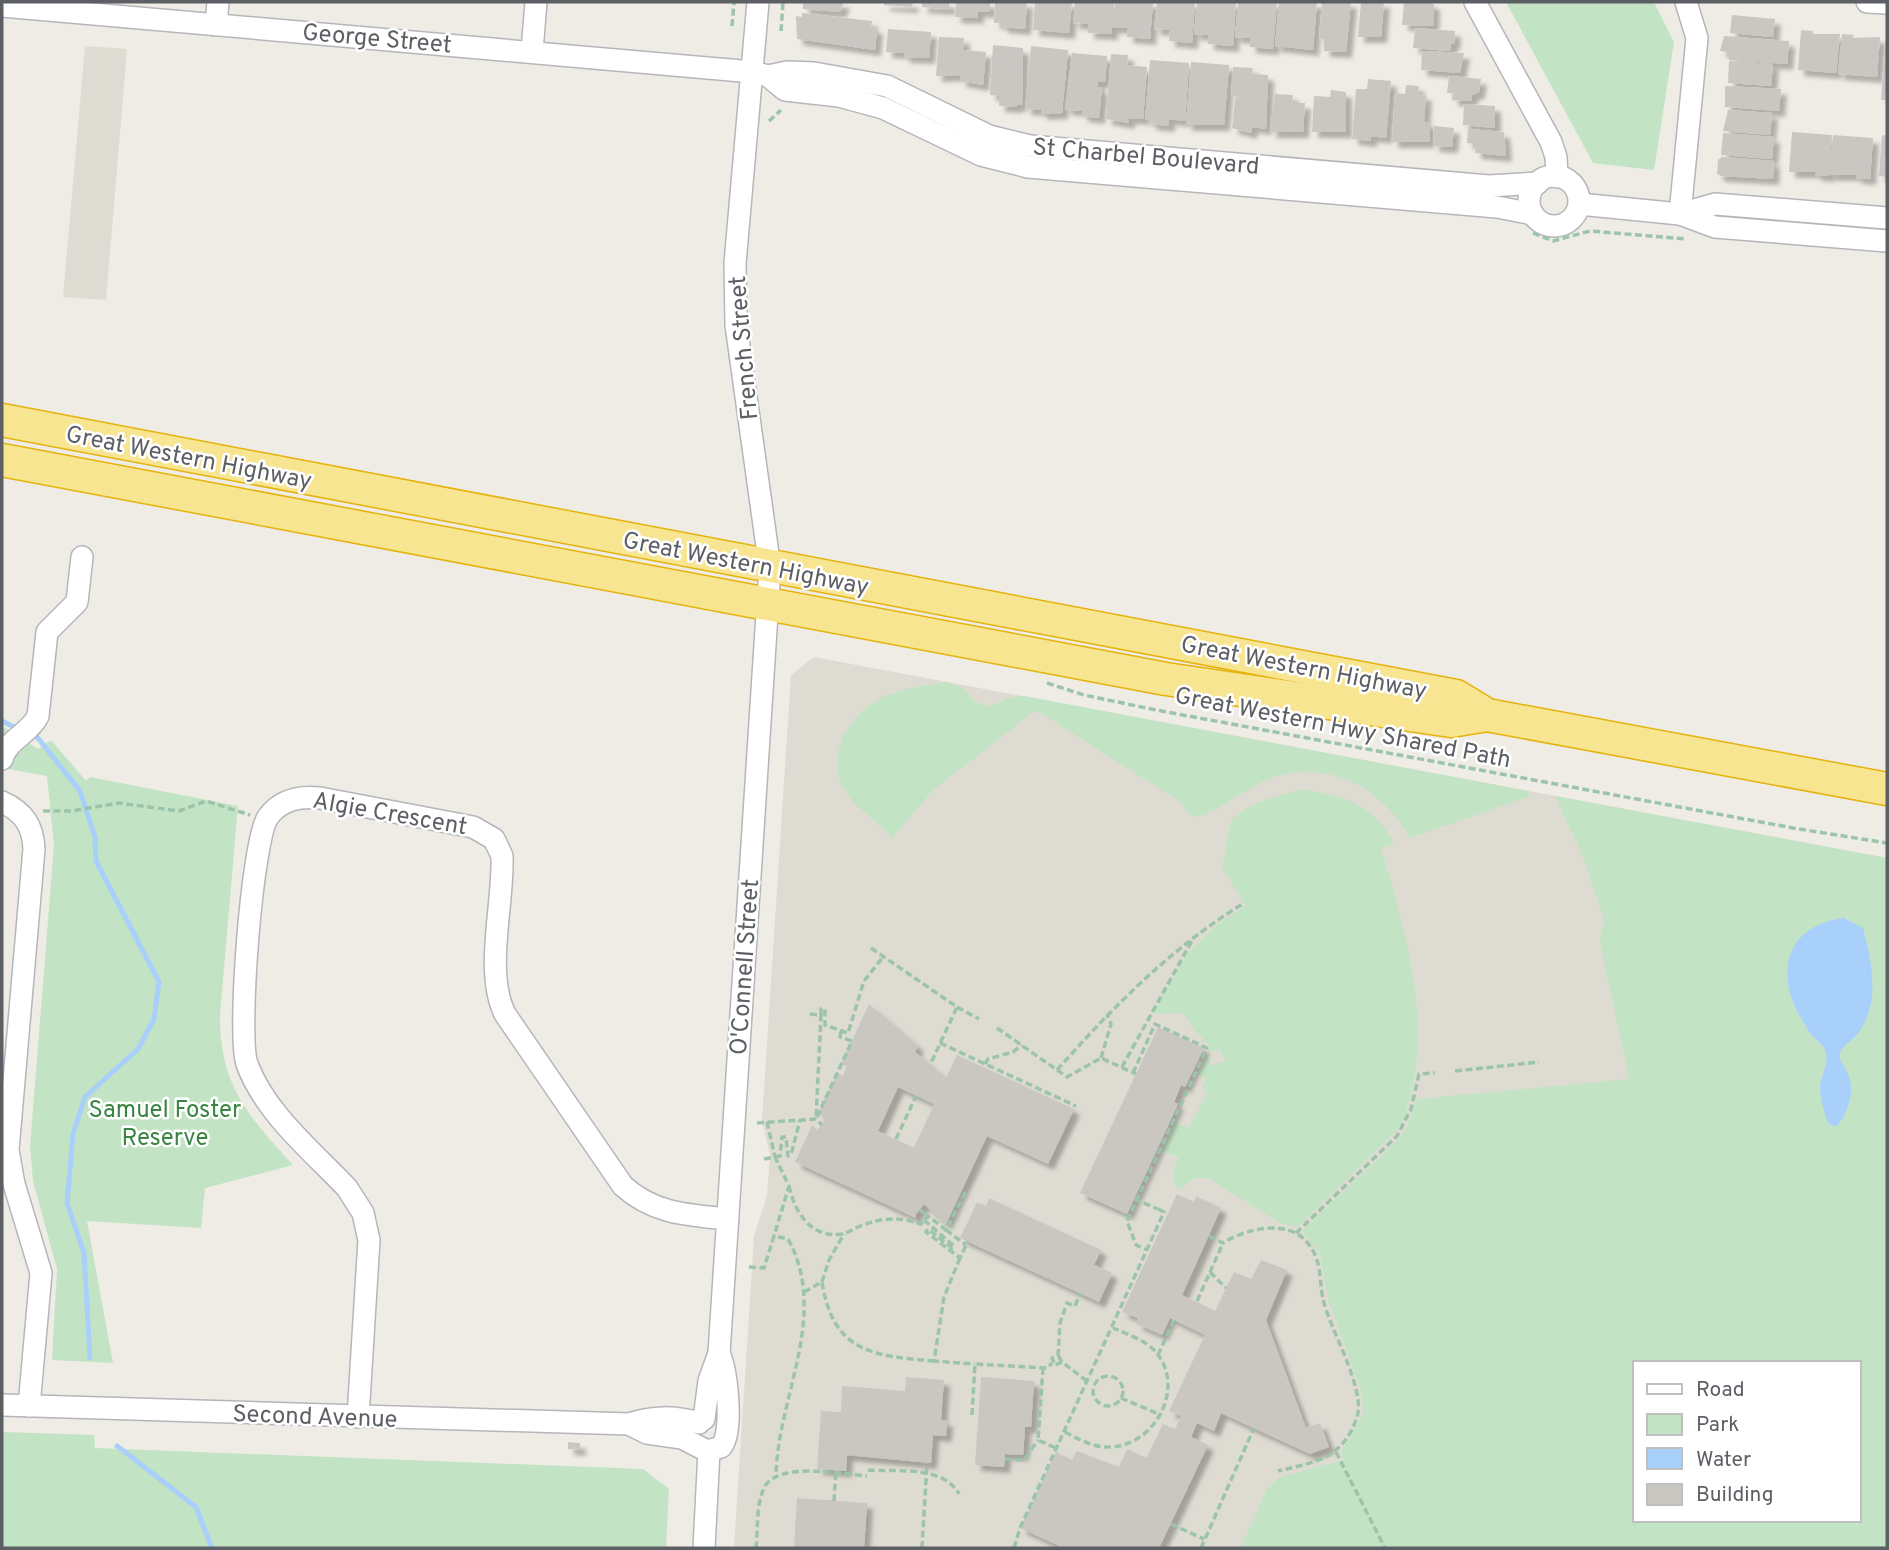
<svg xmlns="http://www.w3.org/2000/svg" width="1889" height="1550" font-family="Overpass,sans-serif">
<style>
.education{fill:#dedcd2;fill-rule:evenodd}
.green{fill:#c2e4c4;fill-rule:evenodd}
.water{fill:#a8d0fb}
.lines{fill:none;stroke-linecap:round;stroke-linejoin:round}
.stream{stroke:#a8d0fb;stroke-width:5}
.building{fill:#cac6c2;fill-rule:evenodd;filter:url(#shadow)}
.minor-casing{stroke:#b5b6bb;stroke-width:24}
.highway-casing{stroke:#e6b20c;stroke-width:35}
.path{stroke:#9cc4ab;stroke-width:3.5;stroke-dasharray:7 3.5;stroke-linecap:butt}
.minor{stroke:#fff;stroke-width:21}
.highway{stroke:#f7e592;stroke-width:32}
.path-bridge{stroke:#9cc4ab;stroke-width:3.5;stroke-dasharray:7 3.5;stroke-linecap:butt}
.labels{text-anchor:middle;stroke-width:5;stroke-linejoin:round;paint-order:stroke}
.street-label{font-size:24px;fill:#5c5f64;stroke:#fff}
.park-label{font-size:24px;fill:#3a8543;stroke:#fff}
</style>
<defs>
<filter id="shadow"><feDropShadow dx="6" dy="6" stdDeviation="2" flood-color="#0004"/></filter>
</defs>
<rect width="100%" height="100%" fill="#eeece4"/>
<g class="education">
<polygon points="85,46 127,49 106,300 63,297"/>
<path d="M814,657L1887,858V1548H734L754,1236L767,1196L770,1156L762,1120L791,675ZM1635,1363H1859V1520H1635Z"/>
</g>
<g class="green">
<polygon points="1506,2 1654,2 1674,42 1654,170 1593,163"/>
<path d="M947,682L964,689L975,702L991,706L1008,698L1024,696L1528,791L1530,796L1410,838C1384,790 1330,759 1274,777C1247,786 1224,809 1197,817L1189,814L1179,801L1036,710L933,790L892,838C877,819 850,806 841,783C827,748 853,711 885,696C905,688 926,685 947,682Z"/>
<path d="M2,726L38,749L51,740L86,781L90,777L238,806L220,1014C219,1084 248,1116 293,1165L205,1188L201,1228L87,1221L113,1363L52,1360L57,1269L33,1181L30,1147L54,845L47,776L2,768Z"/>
<path d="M1300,790C1338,792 1377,806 1394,843L1381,848C1408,937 1437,1036 1401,1126L1297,1228L1280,1223L1208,1178H1195L1180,1189C1167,1180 1175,1169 1179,1157L1163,1152L1176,1123L1189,1128L1207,1092L1202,1089L1207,1078L1198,1075L1208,1055L1211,1066L1225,1061L1220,1049L1209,1052L1211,1045L1201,1041L1203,1037L1196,1033L1184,1013L1153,1014L1187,954L1219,923L1246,906L1222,868L1230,822C1245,803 1278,796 1300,790Z"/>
<path d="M1555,796L1887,858V1548H1241L1267,1489L1280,1477L1343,1460L1341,1452L1363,1415L1362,1393L1328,1299L1320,1254L1302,1231L1398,1140L1407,1127L1417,1099L1629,1079L1600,942L1604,919L1584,859ZM1788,977L1858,1034L1841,1047L1839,1056L1849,1077L1823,1108L1820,1090L1821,1073L1827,1061L1825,1049L1812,1037L1794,1005ZM1635,1363H1859V1520H1635Z"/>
<polygon points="2,1432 94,1435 95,1448 643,1469 669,1489 666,1548 2,1548"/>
</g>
<path class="water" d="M1844,918L1863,928C1872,963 1880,999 1860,1031C1853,1041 1843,1043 1839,1056C1841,1064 1847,1069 1849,1077C1855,1092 1847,1116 1836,1127L1828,1123C1824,1111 1820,1099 1820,1086C1821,1074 1830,1062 1825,1050C1823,1044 1815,1040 1811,1035C1805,1026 1800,1016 1795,1007C1775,960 1795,924 1844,918Z"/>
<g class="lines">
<g class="stream">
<polyline points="2,721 18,729"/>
<polyline points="30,734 38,738 80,791 95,837 96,861 159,982 154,1019 138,1049 85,1097 73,1134 67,1203 84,1253 90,1358"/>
<polyline points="117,1446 196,1507 212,1548"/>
</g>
</g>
<g class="building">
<polygon points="803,2 844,2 840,12 803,9"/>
<polygon points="884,2 913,2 912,7 884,5"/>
<polygon points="922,2 949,2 949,9 922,7"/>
<polygon points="956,2 990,2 990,12 978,11 978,18 955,17"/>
<polygon points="995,2 1027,2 1025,29 1002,27 1002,23 994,23"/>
<polygon points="1035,2 1072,2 1069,33 1033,30"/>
<polygon points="1075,2 1114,2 1114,18 1115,2 1153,2 1150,39 1127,37 1128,28 1112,27 1112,34 1088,33 1089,24 1073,23"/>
<polygon points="1157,2 1195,2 1192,43 1169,41 1170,30 1154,29"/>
<polygon points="1197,2 1236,2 1233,46 1208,44 1209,35 1194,34"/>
<polygon points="1238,2 1277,2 1273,49 1250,47 1250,38 1235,37"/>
<polygon points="1279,2 1317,2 1313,50 1275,46"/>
<polygon points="1322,2 1351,2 1346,52 1324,51 1324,39 1319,39"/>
<polygon points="1361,2 1384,2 1381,37 1358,37"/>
<polygon points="1404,2 1430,2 1434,5 1433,26 1402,25"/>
<polygon points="802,13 872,21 871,28 877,28 875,50 797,39 796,16 802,17"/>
<polygon points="1732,15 1775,19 1773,37 1730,33"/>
<polygon points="1415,28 1455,31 1454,44 1451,44 1450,51 1413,48"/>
<polygon points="888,29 931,32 929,58 904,57 904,53 886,52"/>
<polygon points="1801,30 1813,31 1813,34 1840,34 1836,73 1798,70"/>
<polygon points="1842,34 1854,35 1853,38 1880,37 1877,77 1838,74"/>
<polygon points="1724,36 1789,41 1787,64 1729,60 1729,52 1720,51"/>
<polygon points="939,37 964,38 963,50 986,52 983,85 960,81 961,75 936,76"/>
<polygon points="1885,41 1887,41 1887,100 1881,100"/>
<polygon points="993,45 1023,48 1022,105 1017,105 1016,107 999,106 1000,96 990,95"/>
<polygon points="1031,46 1068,50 1062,113 1041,114 1041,110 1025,109"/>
<polygon points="1422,51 1464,53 1460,73 1421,70"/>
<polygon points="1072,53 1107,56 1105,82 1098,82 1098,87 1102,87 1099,118 1082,116 1082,111 1065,109"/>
<polygon points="1111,54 1128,55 1127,65 1147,67 1143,119 1129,118 1129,123 1106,119"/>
<polygon points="1150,60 1189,63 1185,121 1169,119 1169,126 1150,124 1151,120 1145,120"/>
<polygon points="1729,61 1773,64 1771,86 1728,83"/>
<polygon points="1191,62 1229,65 1224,125 1186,125"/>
<polygon points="1233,67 1253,68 1252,74 1268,75 1266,129 1252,127 1251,133 1232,128 1235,100 1239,96 1231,96"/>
<polygon points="1449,76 1481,79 1479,92 1472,95 1471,101 1452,100 1453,93 1447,93"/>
<polygon points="1368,79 1391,81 1386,138 1371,136 1371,141 1352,139 1356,89 1367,89"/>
<polygon points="1406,85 1419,86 1418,94 1426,95 1424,122 1430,122 1429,142 1392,142 1395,93 1405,94"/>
<polygon points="1725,86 1781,89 1779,111 1725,107"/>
<polygon points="1331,90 1346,92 1346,132 1312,132 1314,96 1330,97"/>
<polygon points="1275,94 1293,95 1292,103 1305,103 1303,132 1270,132"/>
<polygon points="1464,104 1495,106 1495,128 1463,125"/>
<polygon points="1728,110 1772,113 1770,135 1723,131"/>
<polygon points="1434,126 1454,128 1452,147 1433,146"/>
<polygon points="1468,129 1504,132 1506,156 1475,153 1476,144 1467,143"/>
<polygon points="1792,132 1832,135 1829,176 1815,175 1815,172 1789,172"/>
<polygon points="1723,133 1774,137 1772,159 1721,155"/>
<polygon points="1833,135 1873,138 1870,179 1856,178 1856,175 1830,175"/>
<polygon points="1882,135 1887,136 1887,177 1879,176"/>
<polygon points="1722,157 1774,161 1773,179 1721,176 1717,174 1718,160"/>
<path d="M869,1004L918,1046L915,1052L946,1078L957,1055L1074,1109L1048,1164L987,1136L946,1224L924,1204L916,1214V1218L795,1162L812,1125L817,1130L826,1120L818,1113L837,1073L843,1076L847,1066L841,1064ZM898,1087L934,1104L914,1148L878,1131Z"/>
<polygon points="1158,1027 1204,1048 1185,1087 1181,1085 1174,1102 1178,1104 1127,1214 1080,1193"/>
<polygon points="1177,1194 1194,1202 1196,1196 1221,1208 1182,1295 1215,1311 1234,1272 1251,1279 1261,1260 1287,1270 1266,1320 1306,1428 1320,1423 1329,1447 1310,1454 1221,1413 1214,1431 1197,1423 1191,1437 1208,1445 1159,1548 1064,1548 1020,1528 1056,1452 1072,1460 1077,1451 1119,1467 1127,1449 1146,1458 1163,1424 1175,1429 1181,1416 1169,1411 1205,1335 1170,1318 1162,1335 1137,1324 1138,1318 1122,1312"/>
<polygon points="989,1198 1101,1250 1094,1265 1112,1273 1099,1302 960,1238 977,1202 986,1206"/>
<polygon points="906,1377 944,1380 941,1420 947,1420 946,1436 933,1435 931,1463 847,1455 846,1471 817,1469 821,1411 841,1412 842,1386 905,1391"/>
<polygon points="981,1377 1034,1381 1031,1427 1025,1427 1023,1455 1005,1454 1004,1467 975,1465"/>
<polygon points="568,1442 580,1443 580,1450 568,1449"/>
<polygon points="797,1498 867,1503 864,1548 794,1548"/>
</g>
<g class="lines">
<defs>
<g id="minor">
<polyline points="1475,2 1551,142 1556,157 1557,177"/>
<polyline points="1867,2 1887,3"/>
<polyline points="2,6 753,72 768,76 785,90 839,96 883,108 981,155 1028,167 1497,207 1533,214"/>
<polyline points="216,25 218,2"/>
<polyline points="532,51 536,2"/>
<polyline points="768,76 787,72 814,73 887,86 989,136 1030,146 1489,186 1538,183"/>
<circle cx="1554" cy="201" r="25"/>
<polyline points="1579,204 1680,214 1715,227 1887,241"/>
<polyline points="1680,214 1697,38 1686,2"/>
<polyline points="1680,214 1715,204 1887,218"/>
<path d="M2,759C8,739 29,734 38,716L47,632L77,602L82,557"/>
<path d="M2,802C24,812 33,826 34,849L8,1150L14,1184L41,1273L29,1406"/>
<path d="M2,1405L629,1424C653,1416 674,1416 699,1423"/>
<path d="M358,1417L369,1240L363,1213L347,1188C312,1151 265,1113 247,1064C237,1035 252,840 268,817C281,799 300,796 320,798L473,827L494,839L502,856C504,903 484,972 505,1014L623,1186C654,1214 688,1215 728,1219"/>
<polyline points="704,1419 709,1381 719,1353 770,568 736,325 735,263 758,2"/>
<path d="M629,1424L647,1433L682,1438L707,1451L721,1447C734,1432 727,1371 719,1353"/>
<polyline points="704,1548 709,1451"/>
</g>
<g id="highway">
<polyline points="2,420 1456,696 1487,715 1887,789"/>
<polyline points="2,460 1166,679 1451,721 1487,715"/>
</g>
</defs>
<use href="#minor" class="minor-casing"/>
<use href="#highway" class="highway-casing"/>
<g class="path">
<polyline points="732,26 734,2"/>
<polyline points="781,31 783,2"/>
<polyline points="769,121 781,110"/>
<polyline points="1533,233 1553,241 1590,231 1686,239"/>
<polyline points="1047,683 1084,695 1156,710 1793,828 1887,843"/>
<polyline points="43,811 71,811 119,803 179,811 206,801 250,815"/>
<polyline points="871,948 957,1007 930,1065"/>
<polyline points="957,1007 979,1019"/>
<polyline points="810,1014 821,1015 816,1119"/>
<polyline points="821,1015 821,1009 825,1009 825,1025 848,1033 864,981 883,957"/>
<polyline points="997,1028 1067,1077 1101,1058 1136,1074"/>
<polyline points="940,1043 1076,1106"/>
<polyline points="1101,1058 1111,1024 1107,1015"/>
<polyline points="985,1064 988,1059 1013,1052 1022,1045"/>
<polyline points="1122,1067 1194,937"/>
<path d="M1057,1070C1114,1006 1171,948 1244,903"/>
<polyline points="1455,1071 1539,1062"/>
<polyline points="1133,1073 1155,1024 1207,1048 1127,1221 1136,1245 1147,1250"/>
<polyline points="817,1117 852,1041 840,1037 841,1031"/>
<polyline points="767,1122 775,1157"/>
<polyline points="757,1123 816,1119 822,1125"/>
<polyline points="896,1139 916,1096"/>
<polyline points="775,1157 780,1156 782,1137 786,1137 788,1156 791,1155 800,1120"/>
<polyline points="764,1159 775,1157 789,1186 774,1236"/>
<path d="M789,1186C795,1213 811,1239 843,1234C848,1233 853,1229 858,1227C879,1218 899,1216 921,1224L928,1216L946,1230L965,1193L961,1191"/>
<polyline points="920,1210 928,1216"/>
<polyline points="924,1220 954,1246 952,1248 928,1229 926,1232 960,1258 968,1241"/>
<polyline points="946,1230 966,1245"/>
<polyline points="1296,1233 1397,1136 1411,1109 1419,1074 1435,1073"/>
<path d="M1209,1236L1223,1243C1242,1231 1274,1222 1296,1233C1305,1238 1312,1247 1316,1257C1321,1271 1320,1285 1323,1299C1330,1330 1366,1389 1357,1417C1343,1459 1315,1462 1278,1471"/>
<polyline points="960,1258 944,1297 934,1361 975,1364"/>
<path d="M749,1267L764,1268L774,1236L788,1239C830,1315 777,1398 776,1476"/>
<polyline points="1210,1272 1226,1288"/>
<polyline points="822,1282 829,1260 844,1234"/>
<path d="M804,1292L822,1282C833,1352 872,1356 934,1361"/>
<polyline points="1197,1301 1223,1243"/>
<polyline points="1158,1355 1174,1320"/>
<polyline points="1058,1356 1060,1323 1067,1303 1075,1306 1080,1294"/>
<polyline points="1062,1362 1055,1365 1052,1358 1059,1357 1062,1362 1088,1382"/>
<polyline points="1043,1368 1038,1440 1058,1449"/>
<circle cx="1108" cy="1391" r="15"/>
<polyline points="1121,1398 1161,1415"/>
<polyline points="972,1415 975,1364 1047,1368 1052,1363"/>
<path d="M1065,1432C1080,1440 1094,1448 1111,1447C1155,1445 1187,1387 1155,1351C1145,1340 1127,1334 1113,1328"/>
<polyline points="1336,1452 1385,1548"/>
<polyline points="1005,1459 1024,1460 1038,1440"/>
<path d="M868,1470C897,1472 943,1465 959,1494"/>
<polyline points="834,1501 836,1470"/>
<polyline points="1171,1524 1204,1539"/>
<path d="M756,1548C758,1530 756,1505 764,1488C776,1461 842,1474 867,1476"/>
<polyline points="922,1548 927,1463"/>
<polyline points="1014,1548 1020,1528 1164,1212 1158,1209"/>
<polyline points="1201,1548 1254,1428"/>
</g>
<use href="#minor" class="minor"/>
<use href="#highway" class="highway"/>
<polyline class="path-bridge" points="1134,1199 1158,1209"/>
</g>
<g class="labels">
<g class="street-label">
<text transform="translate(377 38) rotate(5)" y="8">George Street</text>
<text transform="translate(1146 156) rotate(5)" y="8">St Charbel Boulevard</text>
<text transform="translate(743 348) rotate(-95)" y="8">French Street</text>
<text transform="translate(189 457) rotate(11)" y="8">Great Western Highway</text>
<text transform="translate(746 563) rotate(11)" y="8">Great Western Highway</text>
<text transform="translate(1304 667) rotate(11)" y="8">Great Western Highway</text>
<text transform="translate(1343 727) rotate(11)" y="8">Great Western Hwy Shared Path</text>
<text transform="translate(390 813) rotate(10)" y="8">Algie Crescent</text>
<text transform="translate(744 967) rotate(-86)" y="8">O'Connell Street</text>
<text transform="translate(315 1416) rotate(2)" y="8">Second Avenue</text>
</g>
<g class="park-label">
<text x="165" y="1117">Samuel Foster<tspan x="165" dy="28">Reserve</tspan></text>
</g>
</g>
<rect width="1889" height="1550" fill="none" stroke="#5c5f64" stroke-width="7"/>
<rect x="1633" y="1361" width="228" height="161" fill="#ffffff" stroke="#bebfc1" stroke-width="2"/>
<rect x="1647" y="1384" width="35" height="10" fill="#ffffff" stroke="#bebfc1" stroke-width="2"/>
<text x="1696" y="1396" font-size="21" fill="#5c5f64">Road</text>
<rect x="1647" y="1414" width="35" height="21" fill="#c2e4c4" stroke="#bebfc1" stroke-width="2"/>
<text x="1696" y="1431" font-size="21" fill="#5c5f64">Park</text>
<rect x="1647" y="1448" width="35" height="21" fill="#a8d0fb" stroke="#bebfc1" stroke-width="2"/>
<text x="1696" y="1466" font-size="21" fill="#5c5f64">Water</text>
<rect x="1647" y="1484" width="35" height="21" fill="#cac6c2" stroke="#bebfc1" stroke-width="2"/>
<text x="1696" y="1501" font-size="21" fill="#5c5f64">Building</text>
</svg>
